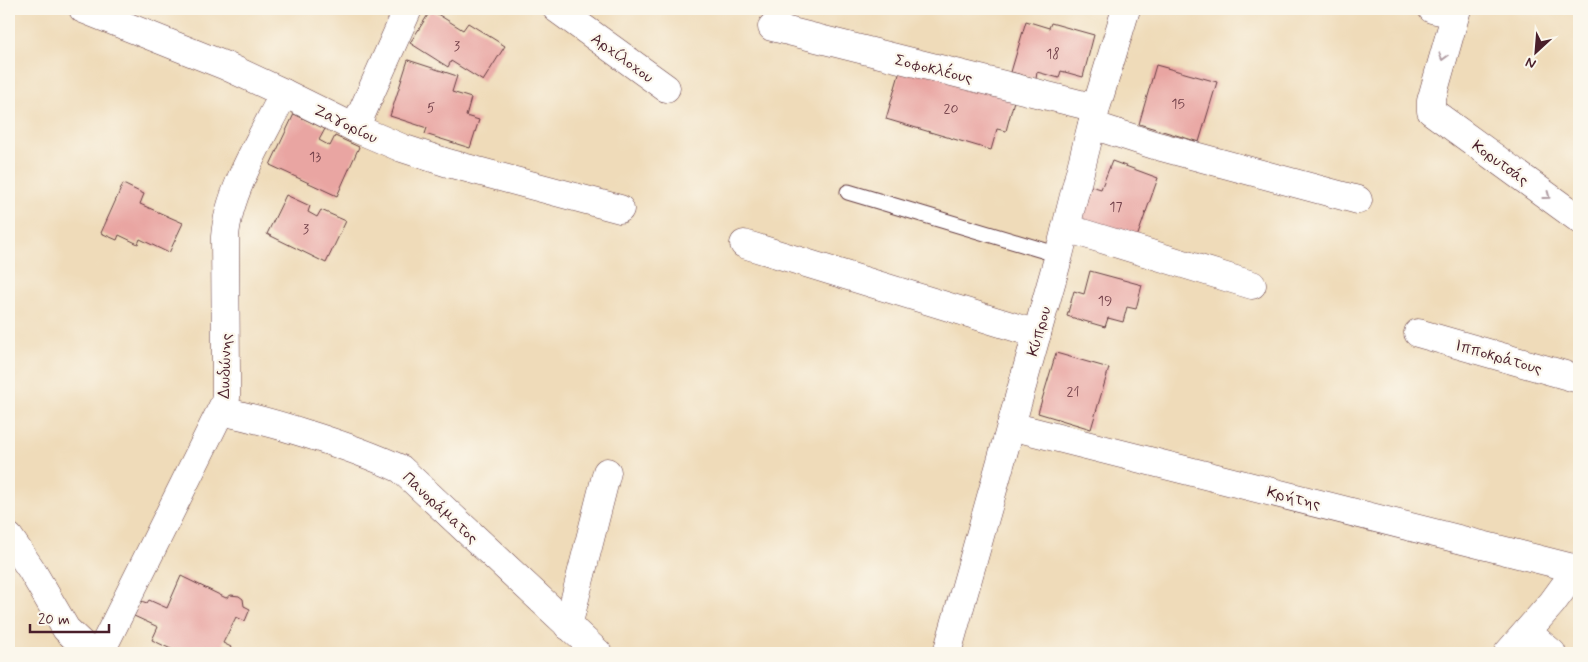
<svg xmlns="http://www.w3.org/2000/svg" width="1588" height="662" font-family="Mynerve,sans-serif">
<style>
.building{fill:#e9a5a2}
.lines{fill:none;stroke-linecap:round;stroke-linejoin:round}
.service-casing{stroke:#633b40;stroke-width:17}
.minor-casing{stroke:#633b40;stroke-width:29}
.service{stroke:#fff;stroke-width:15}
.minor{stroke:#fff;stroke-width:28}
.oneway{stroke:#ae9aa0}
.labels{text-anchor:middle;stroke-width:4.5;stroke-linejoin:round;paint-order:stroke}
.number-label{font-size:14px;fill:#724049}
.street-label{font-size:16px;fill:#4a1f2b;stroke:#fbf7ec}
</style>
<rect width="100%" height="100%" fill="#fbf7ec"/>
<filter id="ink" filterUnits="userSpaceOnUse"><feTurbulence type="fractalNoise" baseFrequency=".02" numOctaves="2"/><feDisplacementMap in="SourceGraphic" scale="10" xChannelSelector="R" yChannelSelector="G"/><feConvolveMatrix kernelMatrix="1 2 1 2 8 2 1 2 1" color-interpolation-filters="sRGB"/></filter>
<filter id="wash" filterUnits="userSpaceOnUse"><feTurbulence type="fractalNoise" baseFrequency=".0096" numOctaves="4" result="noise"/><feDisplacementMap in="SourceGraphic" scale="20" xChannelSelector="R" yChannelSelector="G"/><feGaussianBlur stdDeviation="1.12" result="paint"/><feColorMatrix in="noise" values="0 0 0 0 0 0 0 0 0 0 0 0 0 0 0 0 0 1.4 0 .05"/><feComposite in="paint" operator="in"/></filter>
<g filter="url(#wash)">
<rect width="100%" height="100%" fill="#efdbb9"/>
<g id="blocks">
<g class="building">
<polygon points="431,10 463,30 468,23 505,46 483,81 451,61 448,67 410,43"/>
<polygon points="1026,21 1049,28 1051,23 1094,35 1083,77 1061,71 1059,78 1037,72 1036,79 1011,72"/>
<polygon points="408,60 457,76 452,92 471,98 466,116 479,120 470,148 425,134 427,128 390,116"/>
<polygon points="902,64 1015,97 1006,131 997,129 991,150 886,119"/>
<polygon points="1156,65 1217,82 1199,142 1139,124"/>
<polygon points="294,114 325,129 319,140 330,146 335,136 359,147 337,196 270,165"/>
<polygon points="1112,161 1158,178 1135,243 1078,222 1091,186 1101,189"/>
<polygon points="123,184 144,194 140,204 183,223 169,253 140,239 138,244 119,235 117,240 101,233"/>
<polygon points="286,195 310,206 308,212 317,217 321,210 346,221 326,263 267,234"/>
<polygon points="1090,271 1142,285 1136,309 1127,307 1123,322 1108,318 1105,327 1067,316 1074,291 1084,294"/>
<polygon points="1056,353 1109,368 1091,429 1038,413"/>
<polygon points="181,576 226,598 231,595 239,596 243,599 244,606 250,609 245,621 236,617 223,643 231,647 228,653 172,653 173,650 152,640 158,627 134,616 141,601 147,603 149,600 167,608"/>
</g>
</g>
</g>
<g filter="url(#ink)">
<use href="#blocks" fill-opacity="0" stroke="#633b40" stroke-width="1"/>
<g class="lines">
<defs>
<polyline id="service" points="848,192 1059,255"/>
<g id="minor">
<polyline points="83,9 226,66 284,93 355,128 402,148 448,163 620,209"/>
<polyline points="557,9 666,88"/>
<polyline points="1432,9 1455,14"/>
<polyline points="1457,9 1431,101 1431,111 1579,219"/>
<polyline points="772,27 1096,108"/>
<polyline points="1092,125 1154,145 1358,200"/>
<polyline points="355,128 408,9"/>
<polyline points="1066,228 1252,285"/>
<polyline points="744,244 1037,334"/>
<polyline points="1418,333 1579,379"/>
<path d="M221,411C250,417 279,425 307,434C339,444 371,455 401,469L598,653"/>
<polyline points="1011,426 1577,569"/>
<polyline points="9,537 31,569 66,629 91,653"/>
<polyline points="568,626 607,472"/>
<polyline points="1527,632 1552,653"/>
<path d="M100,653L224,404L226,398V374L225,237C228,191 264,134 284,93"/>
<polyline points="947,653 1059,255 1096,108 1126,9"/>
<polyline points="1508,653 1552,603 1579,566"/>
</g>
</defs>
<use href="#service" class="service-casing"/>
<use href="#minor" class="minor-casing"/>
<use href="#service" class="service"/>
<use href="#minor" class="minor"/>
</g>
<defs><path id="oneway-chevron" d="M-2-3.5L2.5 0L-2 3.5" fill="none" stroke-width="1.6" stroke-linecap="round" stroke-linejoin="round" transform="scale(1.25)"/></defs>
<g class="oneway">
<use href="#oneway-chevron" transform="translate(1443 57) rotate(106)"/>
<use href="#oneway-chevron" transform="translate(1547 196) rotate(36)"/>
</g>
</g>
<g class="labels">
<g class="number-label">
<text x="457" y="50">3</text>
<text x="1053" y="58">18</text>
<text x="1178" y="108">15</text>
<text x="431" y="112">5</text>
<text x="951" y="113">20</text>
<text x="315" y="161">13</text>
<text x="1116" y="211">17</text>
<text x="306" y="233">3</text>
<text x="1105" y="305">19</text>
<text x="1073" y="396">21</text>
</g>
<g class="street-label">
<text transform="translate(623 57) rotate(36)" y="6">Αρχίλοχου</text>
<text transform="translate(934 68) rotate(14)" y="6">Σοφοκλέους</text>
<text transform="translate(346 123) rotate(26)" y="6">Ζαγορίου</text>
<text transform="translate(1501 162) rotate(36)" y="6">Κορυτσάς</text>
<text transform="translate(1038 331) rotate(-74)" y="6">Κύπρου</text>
<text transform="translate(1499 356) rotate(16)" y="6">Ιπποκράτους</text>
<text transform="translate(224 366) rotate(-88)" y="6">Δωδώνης</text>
<text transform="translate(1294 497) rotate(14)" y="6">Κρήτης</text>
<text transform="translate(441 507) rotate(43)" y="6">Πανοράματος</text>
</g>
</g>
<rect width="1588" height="662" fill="none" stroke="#fbf7ec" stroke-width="30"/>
<g transform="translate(1536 52) rotate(206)" stroke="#fbf7ec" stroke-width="4" paint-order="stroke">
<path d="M0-4L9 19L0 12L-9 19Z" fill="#4a1f2b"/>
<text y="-8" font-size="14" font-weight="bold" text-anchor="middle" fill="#4a1f2b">N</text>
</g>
<path d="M30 624v8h79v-8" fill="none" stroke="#4a1f2b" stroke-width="2.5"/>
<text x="38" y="624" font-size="15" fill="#4a1f2b" stroke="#fbf7ec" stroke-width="4" paint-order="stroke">20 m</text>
</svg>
